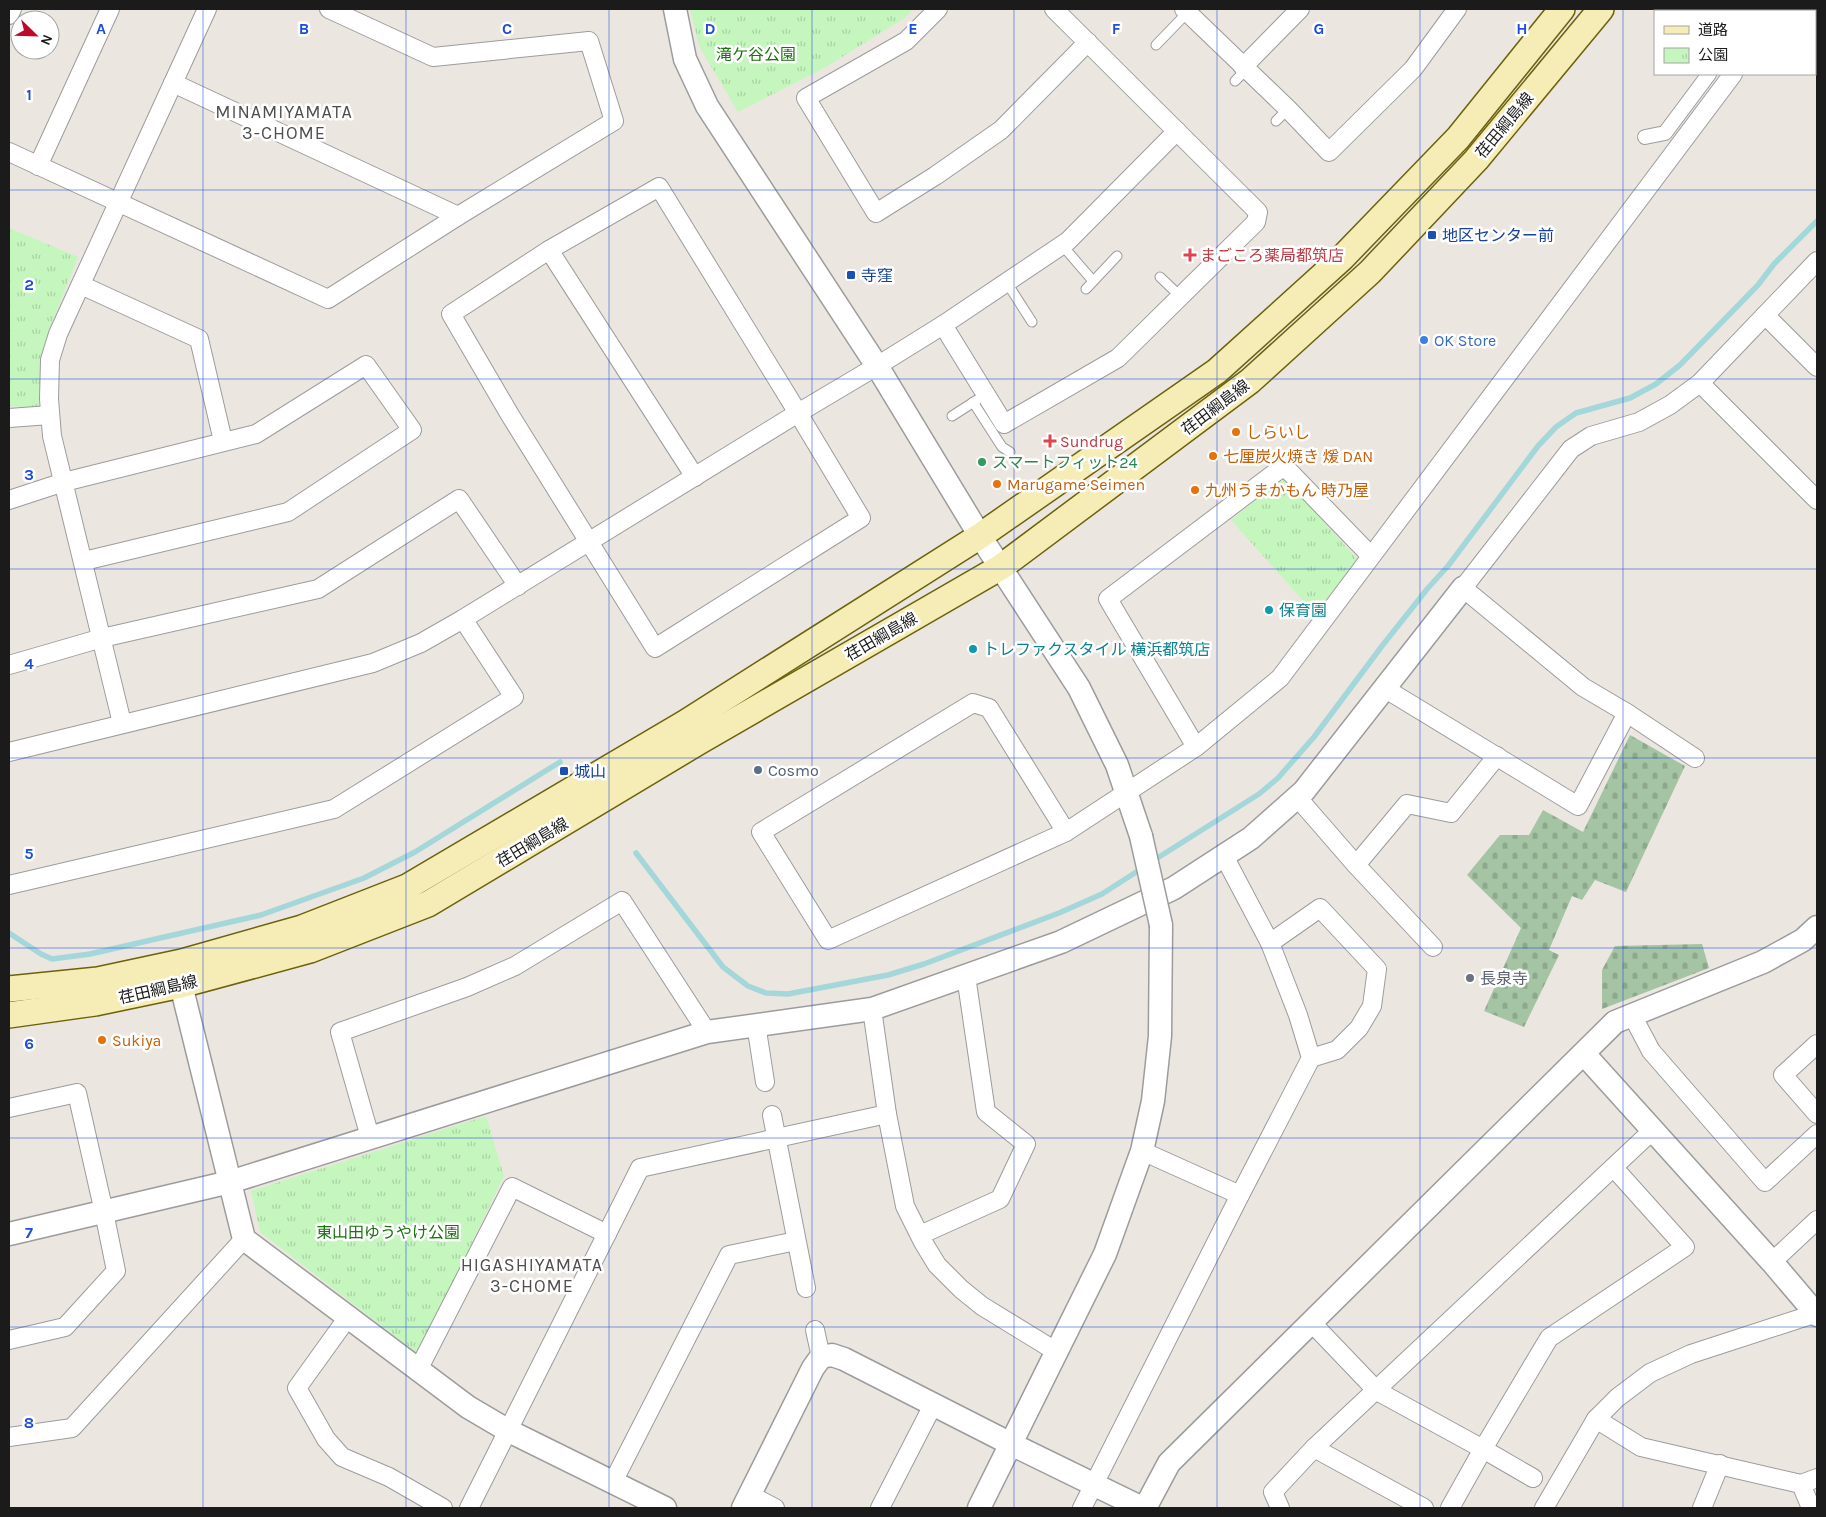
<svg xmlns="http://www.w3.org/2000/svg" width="1826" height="1517" font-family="Karla,'Noto Sans JP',sans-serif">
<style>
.cemetery{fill:url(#cemetery-stones)}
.park{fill:url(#park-tufts)}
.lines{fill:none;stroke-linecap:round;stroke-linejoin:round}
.stream{stroke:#a3d7d9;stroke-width:5.5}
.service-casing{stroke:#9c9c9c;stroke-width:11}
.pedestrian-casing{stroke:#9c9c9c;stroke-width:16}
.minor-casing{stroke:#9c9c9c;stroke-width:20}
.tertiary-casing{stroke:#9c9c9c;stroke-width:25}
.secondary-casing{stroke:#6b6209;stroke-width:28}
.service{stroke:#fff;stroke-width:9}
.pedestrian{stroke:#fff;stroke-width:14}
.minor{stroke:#fff;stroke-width:18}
.tertiary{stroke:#fff;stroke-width:22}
.secondary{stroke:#f6ecb5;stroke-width:25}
.tertiary-bridge-casing{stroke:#9c9c9c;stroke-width:25;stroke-linecap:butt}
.tertiary-bridge{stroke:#fff;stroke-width:22}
.grid{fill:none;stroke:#1d4ed8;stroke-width:1;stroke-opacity:0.55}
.transit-dot{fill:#1a4fb4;stroke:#fff;stroke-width:2}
.health-dot{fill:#e0444e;stroke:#fff;stroke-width:2}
.shop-dot{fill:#3f7fe0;stroke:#fff;stroke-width:2}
.food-dot{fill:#e8710a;stroke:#fff;stroke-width:2}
.leisure-dot{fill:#2e9e5b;stroke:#fff;stroke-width:2}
.culture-dot{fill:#0f9aa8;stroke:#fff;stroke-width:2}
.service-dot{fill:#5c6f8a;stroke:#fff;stroke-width:2}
.worship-dot{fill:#6b7280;stroke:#fff;stroke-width:2}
.labels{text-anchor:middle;stroke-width:5;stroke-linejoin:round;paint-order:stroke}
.park-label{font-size:16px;fill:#1b7310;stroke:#fff}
.street-label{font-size:16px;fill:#1b1b1b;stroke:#fff}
.transit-label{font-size:16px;fill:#164399;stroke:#fff;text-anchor:start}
.health-label{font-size:16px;fill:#be3a42;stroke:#fff;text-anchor:start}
.shop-label{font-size:16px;fill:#366cbe;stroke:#fff;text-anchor:start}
.food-label{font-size:16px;fill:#c56008;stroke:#fff;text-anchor:start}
.leisure-label{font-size:16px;fill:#27864d;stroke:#fff;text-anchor:start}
.culture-label{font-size:16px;fill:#0d838f;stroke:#fff;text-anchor:start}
.service-label{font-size:16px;fill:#4e5e75;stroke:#fff;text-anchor:start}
.worship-label{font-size:16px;fill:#5b616d;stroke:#fff;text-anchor:start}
.neighbourhood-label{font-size:18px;letter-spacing:1px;fill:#4e4e4e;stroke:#fff}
.grid-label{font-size:16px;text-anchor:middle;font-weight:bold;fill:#1d4ed8;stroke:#fff;stroke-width:5;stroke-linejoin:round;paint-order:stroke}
</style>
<defs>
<pattern id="cemetery-stones" width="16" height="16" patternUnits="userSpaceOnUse" patternTransform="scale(1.25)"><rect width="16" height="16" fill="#a5c4a3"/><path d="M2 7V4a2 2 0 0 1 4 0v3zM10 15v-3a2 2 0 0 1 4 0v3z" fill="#8da88c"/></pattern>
<pattern id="park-tufts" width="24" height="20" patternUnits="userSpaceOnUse" patternTransform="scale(1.25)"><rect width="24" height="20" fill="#c5f6be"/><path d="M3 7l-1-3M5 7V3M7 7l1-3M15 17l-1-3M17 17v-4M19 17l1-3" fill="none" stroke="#a9d2a3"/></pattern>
</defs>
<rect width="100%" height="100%" fill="#ece6e1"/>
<g class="cemetery">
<polygon points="1630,735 1685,766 1626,892 1595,880 1582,900 1572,896 1549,950 1559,955 1524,1027 1484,1011 1521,928 1467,875 1500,835 1529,835 1543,810 1583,832"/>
<polygon points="1702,944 1709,968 1602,1009 1602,970 1615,946"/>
</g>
<g class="park">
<polygon points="690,9 913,9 906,17 826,67 738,112 699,46"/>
<polygon points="9,228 78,257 50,328 42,362 39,408 9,406"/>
<polygon points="1284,477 1357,559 1315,614 1231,520"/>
<polygon points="486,1116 504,1176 418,1354 260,1232 251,1191"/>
</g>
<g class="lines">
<g class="stream">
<polyline points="636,853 723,967 748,986 766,993 788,994 888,975 924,964 1059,913 1102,894 1144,867"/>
<polyline points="1151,862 1259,794 1278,778 1314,737 1382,646 1428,588 1448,566 1538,446 1556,427 1576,413 1630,398 1656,384 1680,365 1758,285 1774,264 1817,221"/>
<polyline points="9,933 41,954 52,959 90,954 261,915 364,878 415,852 560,762"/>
</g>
<defs>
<g id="service">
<polyline points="1156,45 1187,13"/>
<polyline points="1235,81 1246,70"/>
<polyline points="1276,121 1288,109"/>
<polyline points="1062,245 1093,281"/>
<polyline points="1160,277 1181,297"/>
<polyline points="1007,283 1032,322"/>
<polyline points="1086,289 1117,256"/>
<polyline points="973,402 1002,447 1010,452"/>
<polyline points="952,416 977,400"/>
</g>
<g id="pedestrian">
<polyline points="1755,11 1757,9"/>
<polyline points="1645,137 1665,133 1709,74"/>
</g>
<g id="minor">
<polyline points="938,9 906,41 806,98 876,213 935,176 1001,130 1088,42"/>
<polyline points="1184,9 1288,109 1329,152 1413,69 1457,9"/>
<polyline points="1780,11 1782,9"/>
<polyline points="9,15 12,9"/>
<polyline points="1243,67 1300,9"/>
<polyline points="173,83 458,216"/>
<polyline points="9,152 328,299 458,216 614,121 589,41 433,57 329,9"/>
<polyline points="38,166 110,9"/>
<polygon points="659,187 798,413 861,518 655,648 510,415 451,314 549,250"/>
<polyline points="549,250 695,477"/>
<polyline points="81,285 199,339 223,441"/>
<polyline points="1765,315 1817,367"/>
<polyline points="943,325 1004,424 1118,358 1256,222 1258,212 1054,9"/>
<polyline points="1700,383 1817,500"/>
<polyline points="9,418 50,415"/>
<polyline points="9,500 64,482 256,434 366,365 412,430 288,512 84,561"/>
<polyline points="9,665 102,638 318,589 459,499 518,586"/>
<polyline points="1384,688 1578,806 1627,713"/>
<polygon points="973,703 989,708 1066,832 828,940 761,832"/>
<polyline points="122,723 52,436 49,399 50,360 58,334 207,9"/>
<polyline points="1196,747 1108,599 1284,466 1371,556"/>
<polyline points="9,752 373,663 421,643 463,619 798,413 877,366 943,325 1068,241 1177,131"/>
<polyline points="1695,758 1627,713 1583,687 1463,588 1571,449 1591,436 1639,422 1670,405 1700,383 1817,261"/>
<polyline points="1297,797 1356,865 1407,804 1451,813 1497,756"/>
<polyline points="1066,832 1196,747 1280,678 1733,74"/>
<polyline points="1356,865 1433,947"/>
<polyline points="9,885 334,809 514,697 463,619"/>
<polyline points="1270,943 1320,908 1377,969 1372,1006 1359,1028 1337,1050 1311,1058"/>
<polyline points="872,1009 887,1114 905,1206 923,1242 937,1265 961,1289 982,1306 1057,1352"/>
<polyline points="1632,1015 1651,1051 1765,1182 1817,1134"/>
<polyline points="756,1024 765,1082"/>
<polyline points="1817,1044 1783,1075 1817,1114"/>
<polyline points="9,1108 77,1093 104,1212 116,1271 65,1327 9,1340"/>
<polyline points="772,1115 806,1288"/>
<polyline points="370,1137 340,1032 467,987 515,966 622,901 707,1032"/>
<polyline points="1142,1151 1240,1195"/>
<polyline points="920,1235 1000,1199 1026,1144 986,1112 966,976"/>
<polyline points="1772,1262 1817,1220"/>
<polyline points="348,1317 297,1388 326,1439 342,1457 389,1477 443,1508"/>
<polyline points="1312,1323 1377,1391 1483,1449 1549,1338 1685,1247 1614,1168"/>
<polyline points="815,1330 821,1357"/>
<polyline points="418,1370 512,1187 607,1234"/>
<polyline points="1596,1419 1641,1447 1801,1484 1817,1478"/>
<polyline points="9,1437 72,1428 244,1239"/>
<polyline points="1314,1448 1424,1508"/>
<polyline points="613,1482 729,1255 796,1241"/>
<polyline points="1801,1484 1811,1508"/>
<polyline points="750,1495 775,1508"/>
<polyline points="469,1508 640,1168 887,1114"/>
<polyline points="880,1508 933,1405"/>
<polyline points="1082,1508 1240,1195 1311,1058 1298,1015 1270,943 1224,856"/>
<polyline points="1280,1508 1273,1492 1314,1448 1653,1130"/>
<polyline points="1450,1508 1483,1449 1533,1478"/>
<polyline points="1544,1508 1596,1419 1617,1398 1650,1373 1691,1354 1817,1313"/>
<polyline points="1702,1508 1720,1464"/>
</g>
<g id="tertiary">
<polyline points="675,9 685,59 707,106 877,366 980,536 1079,688 1117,765 1141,836"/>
<polyline points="181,985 244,1239 468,1407 507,1430 665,1508"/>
<polyline points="1584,1054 1772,1262 1817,1315"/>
<polyline points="9,1234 230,1182 707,1032 872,1009 1061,942 1174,888 1251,838 1304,791 1463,588"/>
<polyline points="743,1508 813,1368 821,1357 832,1355 844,1359 1011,1444 1142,1508"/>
<polyline points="979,1508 1105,1254 1142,1151 1153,1101 1160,1036 1161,925"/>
<polyline points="1145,1508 1169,1463 1615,1022 1763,962 1803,940 1817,927"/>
</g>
<g id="secondary">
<polyline points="9,989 98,980 182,962 302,928 407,887 685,723 980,536 1217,371 1342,258 1458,138 1562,9"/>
<polyline points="9,1015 95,1003 181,985 310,950 428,904 700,741 1001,567 1250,381 1370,272 1476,160 1601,9"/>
</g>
</defs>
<use href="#service" class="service-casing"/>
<use href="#pedestrian" class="pedestrian-casing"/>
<use href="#minor" class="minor-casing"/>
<use href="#tertiary" class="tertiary-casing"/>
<use href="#secondary" class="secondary-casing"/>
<use href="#service" class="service"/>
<use href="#pedestrian" class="pedestrian"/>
<use href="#minor" class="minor"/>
<use href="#tertiary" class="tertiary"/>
<use href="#secondary" class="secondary"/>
<defs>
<polyline id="tertiary-bridge" points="1141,836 1161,925"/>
</defs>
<use href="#tertiary-bridge" class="tertiary-bridge-casing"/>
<use href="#tertiary-bridge" class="tertiary-bridge"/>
</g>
<path class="grid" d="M203,9V1508M406,9V1508M609,9V1508M812,9V1508M1014,9V1508M1217,9V1508M1420,9V1508M1623,9V1508M9,190H1817M9,379H1817M9,569H1817M9,758H1817M9,948H1817M9,1138H1817M9,1327H1817"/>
<g class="transit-dot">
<rect x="1427" y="230" width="10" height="10" rx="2.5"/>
<rect x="846" y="270" width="10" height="10" rx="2.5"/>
<rect x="559" y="766" width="10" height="10" rx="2.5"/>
</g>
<g class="health-dot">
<path d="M1187.5 247.5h5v5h5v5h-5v5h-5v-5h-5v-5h5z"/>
<path d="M1047.5 433.5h5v5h5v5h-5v5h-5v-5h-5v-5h5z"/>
</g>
<circle class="shop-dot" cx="1424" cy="340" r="5"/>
<g class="food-dot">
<circle cx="1236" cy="432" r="5"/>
<circle cx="1213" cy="456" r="5"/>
<circle cx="997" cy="484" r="5"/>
<circle cx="1195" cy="490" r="5"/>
<circle cx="102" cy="1040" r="5"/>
</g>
<circle class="leisure-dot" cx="982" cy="462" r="5"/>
<g class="culture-dot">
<circle cx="1269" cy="610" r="5"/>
<circle cx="973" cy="649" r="5"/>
</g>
<circle class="service-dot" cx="758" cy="770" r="5"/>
<circle class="worship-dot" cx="1470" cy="978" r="5"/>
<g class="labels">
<g class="park-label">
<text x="756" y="60">滝ケ谷公園</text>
<text x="388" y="1238">東山田ゆうやけ公園</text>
</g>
<g class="street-label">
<text transform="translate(1504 125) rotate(-50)" y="6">荏田綱島線</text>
<text transform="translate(1215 407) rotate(-37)" y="6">荏田綱島線</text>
<text transform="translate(881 636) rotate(-30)" y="6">荏田綱島線</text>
<text transform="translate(532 842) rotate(-31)" y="6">荏田綱島線</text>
<text transform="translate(158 989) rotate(-13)" y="6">荏田綱島線</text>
</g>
<g class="transit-label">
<text x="1442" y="241">地区センター前</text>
<text x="861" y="281">寺窪</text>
<text x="574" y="777">城山</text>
</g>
<g class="health-label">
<text x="1200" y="261">まごころ薬局都筑店</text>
<text x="1060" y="447">Sundrug</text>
</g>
<g class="shop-label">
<text x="1434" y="346">OK Store</text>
</g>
<g class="food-label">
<text x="1246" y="438">しらいし</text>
<text x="1223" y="462">七厘炭火焼き 煖 DAN</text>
<text x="1007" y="490">Marugame Seimen</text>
<text x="1205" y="496">九州うまかもん 時乃屋</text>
<text x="112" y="1046">Sukiya</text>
</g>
<g class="leisure-label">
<text x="992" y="468">スマートフィット24</text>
</g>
<g class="culture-label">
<text x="1279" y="616">保育園</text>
<text x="983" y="655">トレファクスタイル 横浜都筑店</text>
</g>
<g class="service-label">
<text x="768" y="776">Cosmo</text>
</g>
<g class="worship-label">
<text x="1480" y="984">長泉寺</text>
</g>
<g class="neighbourhood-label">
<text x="284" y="118">MINAMIYAMATA<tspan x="284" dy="21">3-CHOME</tspan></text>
<text x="532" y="1271">HIGASHIYAMATA<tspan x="532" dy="21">3-CHOME</tspan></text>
</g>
</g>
<g class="grid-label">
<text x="101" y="34">A</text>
<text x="304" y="34">B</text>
<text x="507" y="34">C</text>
<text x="710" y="34">D</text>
<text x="913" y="34">E</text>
<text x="1116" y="34">F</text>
<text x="1319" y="34">G</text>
<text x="1522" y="34">H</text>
<text x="29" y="100">1</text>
<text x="29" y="290">2</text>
<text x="29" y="480">3</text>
<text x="29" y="669">4</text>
<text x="29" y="859">5</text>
<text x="29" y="1049">6</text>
<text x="29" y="1238">7</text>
<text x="29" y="1428">8</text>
</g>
<rect width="1826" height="1517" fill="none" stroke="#1b1b1b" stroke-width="20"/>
<rect x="1654" y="10" width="162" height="65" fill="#ffffff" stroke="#a4a4a4"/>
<rect x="1664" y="26" width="25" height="8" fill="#f6ecb5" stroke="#a4a4a4"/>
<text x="1698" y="35" font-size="15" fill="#1b1b1b">道路</text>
<rect x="1664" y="48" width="25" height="15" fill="url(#park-tufts)" stroke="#a4a4a4"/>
<text x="1698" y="60" font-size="15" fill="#1b1b1b">公園</text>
<g transform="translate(35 35) rotate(113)"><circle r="24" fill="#ffffff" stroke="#a4a4a4"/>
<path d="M0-4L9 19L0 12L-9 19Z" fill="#be092d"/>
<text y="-8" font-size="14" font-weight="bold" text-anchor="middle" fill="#1b1b1b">N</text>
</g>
</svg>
